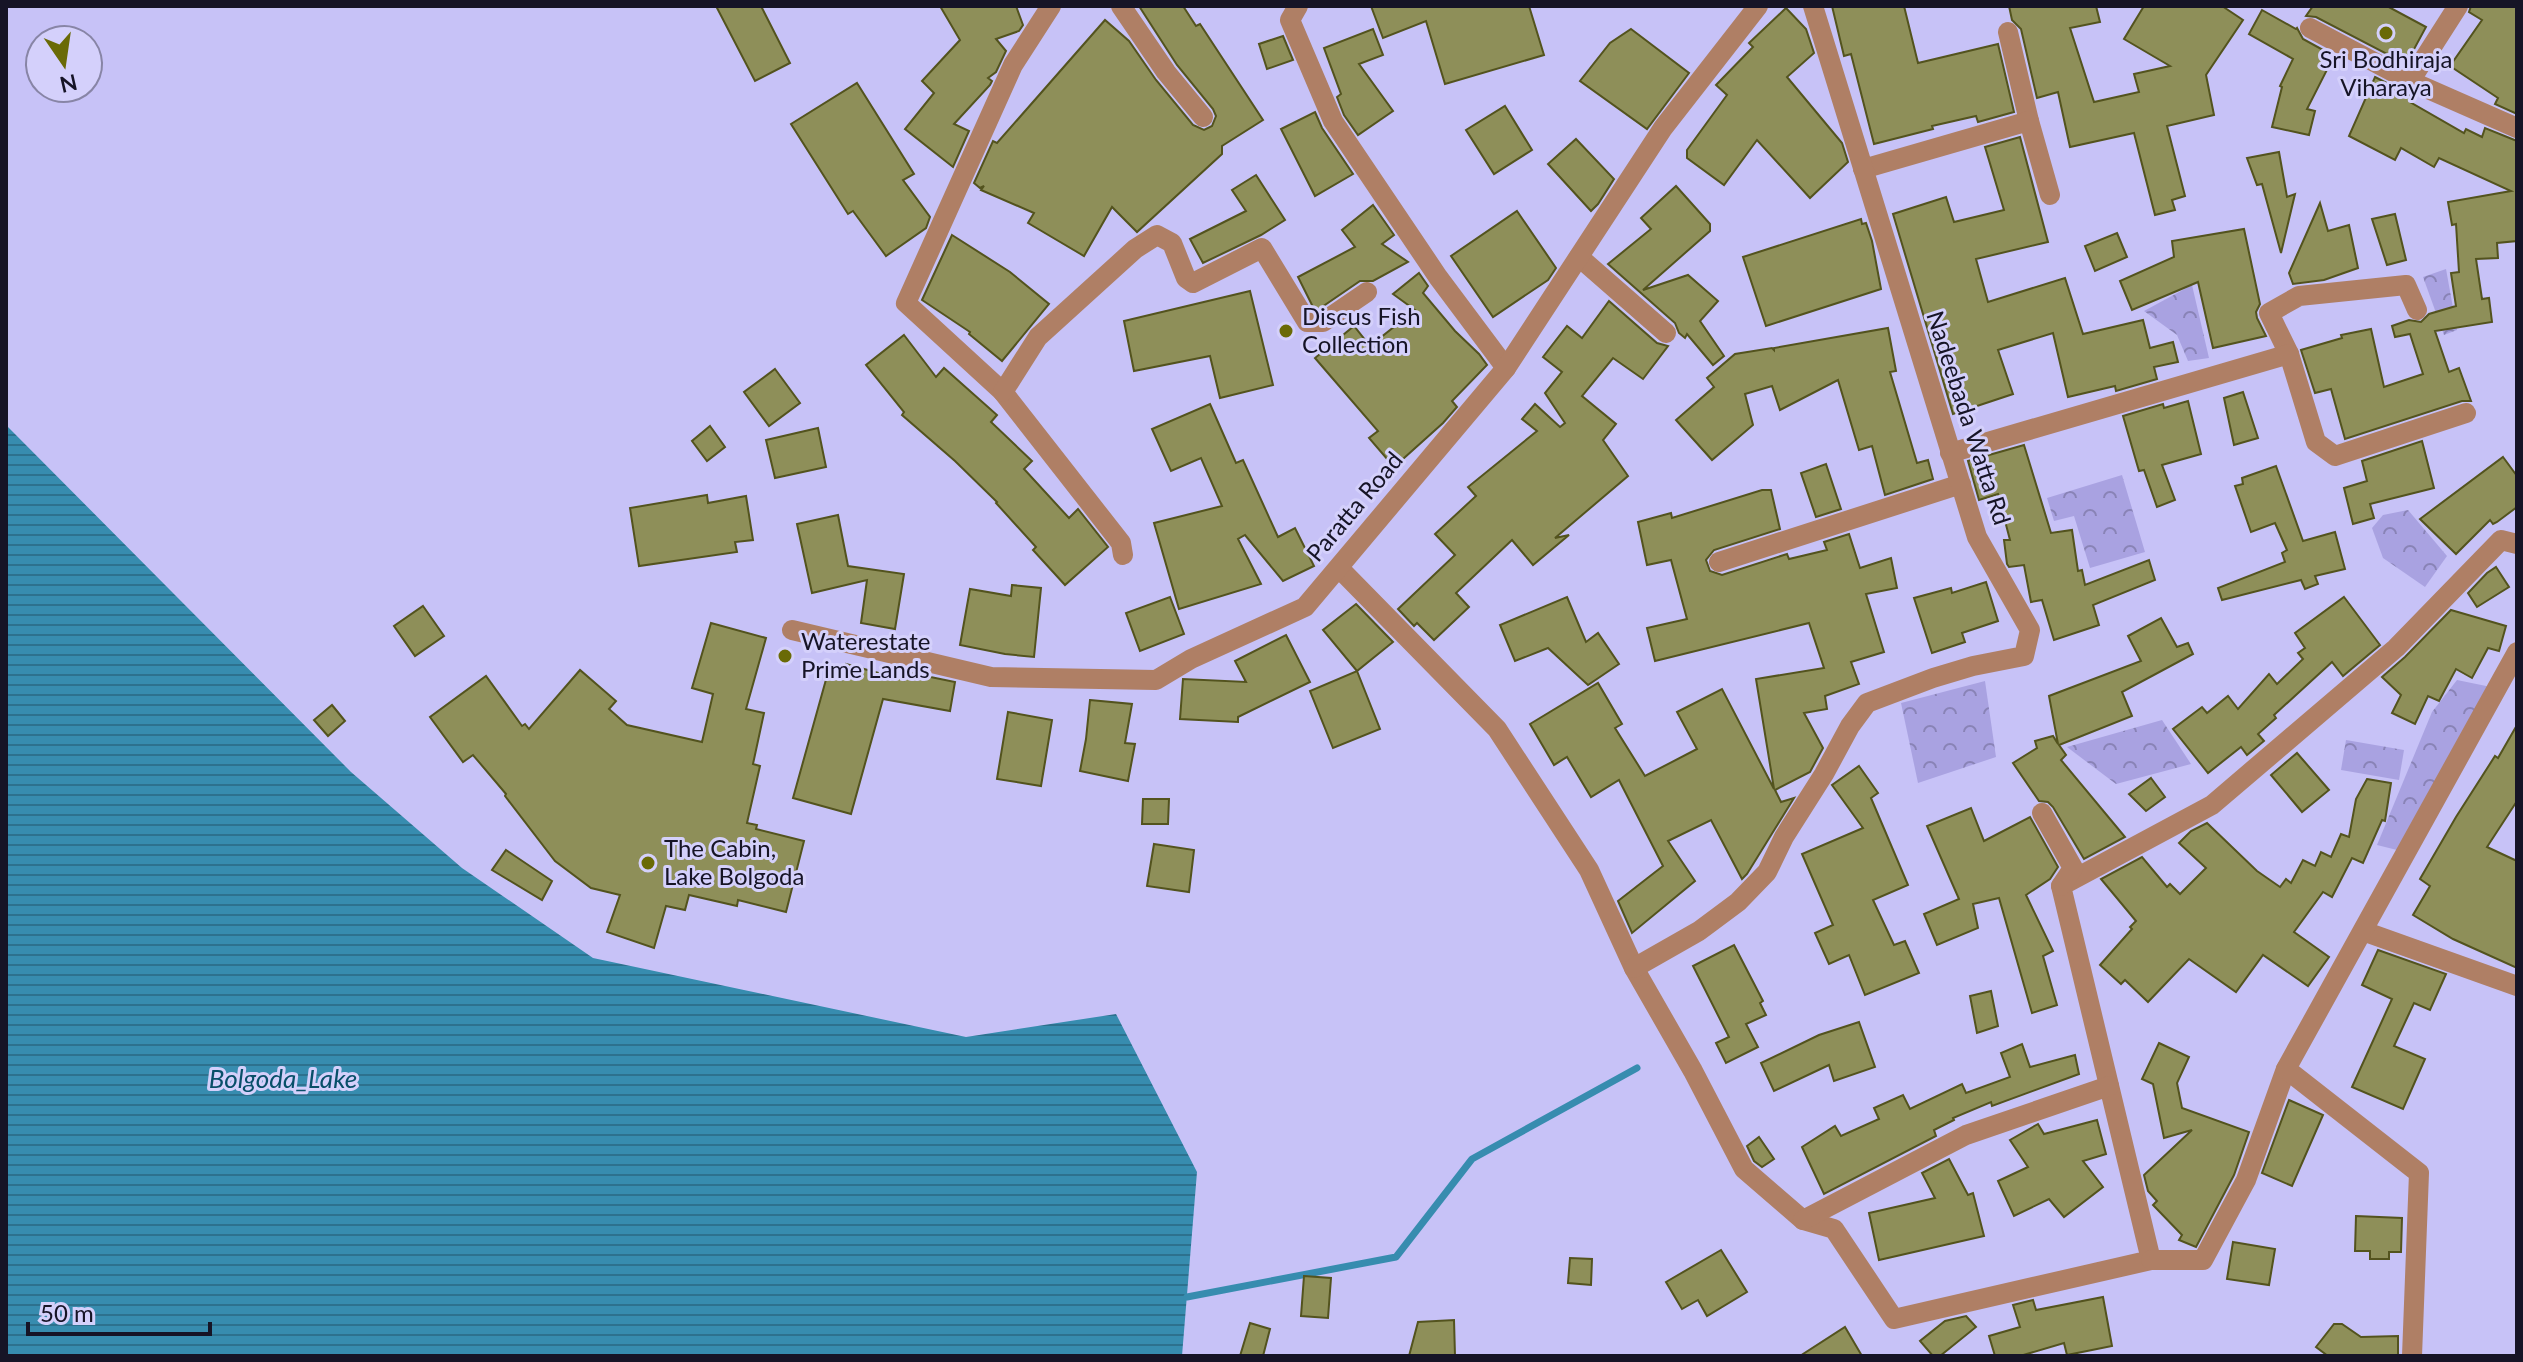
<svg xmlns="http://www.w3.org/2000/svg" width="2523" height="1362" font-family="Lato,sans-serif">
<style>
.forest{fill:url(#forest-crowns)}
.water{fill:url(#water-rules)}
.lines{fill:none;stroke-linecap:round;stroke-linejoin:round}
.stream{stroke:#378caf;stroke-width:7}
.building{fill:#8e8f59;stroke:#53531e;stroke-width:2}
.street{stroke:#af7f65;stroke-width:20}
.poi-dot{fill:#6a6a06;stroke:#d4d0fb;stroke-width:3}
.labels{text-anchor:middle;stroke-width:6;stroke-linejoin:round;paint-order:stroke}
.poi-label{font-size:24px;fill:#161426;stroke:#d4d0fb;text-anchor:start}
.street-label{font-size:24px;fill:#161426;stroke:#d4d0fb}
.water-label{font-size:26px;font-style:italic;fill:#084f69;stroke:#d4d0fb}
</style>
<defs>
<pattern id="forest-crowns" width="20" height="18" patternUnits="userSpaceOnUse" patternTransform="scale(2)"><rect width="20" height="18" fill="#a9a2e1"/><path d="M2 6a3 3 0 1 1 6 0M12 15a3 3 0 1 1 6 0" fill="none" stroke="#8983b6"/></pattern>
<pattern id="water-rules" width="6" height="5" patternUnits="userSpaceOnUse" patternTransform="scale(2)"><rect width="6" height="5" fill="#378caf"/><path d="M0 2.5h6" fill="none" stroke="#2d718e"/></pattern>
</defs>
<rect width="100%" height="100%" fill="#c7c2f7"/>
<g class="forest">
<polygon points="2446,269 2457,330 2444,335 2423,277"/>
<polygon points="2192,285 2209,358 2188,361 2177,335 2144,311"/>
<polygon points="2122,475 2145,552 2090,568 2074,516 2054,521 2047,498"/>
<polygon points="2408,510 2447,556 2425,587 2383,558 2372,528 2383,515"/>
<polygon points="2457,680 2491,687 2401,851 2377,845 2432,712"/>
<polygon points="1985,681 1996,757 1918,783 1901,703"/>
<polygon points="2162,720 2191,764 2116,784 2067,747"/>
<polygon points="2346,740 2404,750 2399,780 2341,770"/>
</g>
<polygon class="water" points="6,425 351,772 462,868 593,958 966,1037 1116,1014 1197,1172 1182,1356 6,1356"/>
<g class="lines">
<polyline class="stream" points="1187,1297 1396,1257 1472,1159 1637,1068"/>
</g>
<g class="building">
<polygon points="716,6 761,6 790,63 755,81"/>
<polygon points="940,6 1016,6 1023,25 1019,31 996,39 1006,51 996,72 988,78 992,81 990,85 954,124 969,131 953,167 905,129 934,93 922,81 960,40"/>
<polygon points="1139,6 1183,6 1196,26 1200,24 1263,120 1222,146 1222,154 1137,232 1112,207 1084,256 1028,223 1034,213 981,190 984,186 980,188 974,183 993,141 997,143 1105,20 1129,41 1156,80 1193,125 1204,130 1212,126 1216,116 1213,109 1177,65"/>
<polygon points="1371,6 1529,6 1544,55 1445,84 1426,21 1383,38"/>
<polygon points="1832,6 1904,6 1918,63 1998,44 2014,112 1978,122 1976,116 1932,126 1933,129 1874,144 1851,54 1844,56"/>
<polygon points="2009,6 2096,6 2100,22 2070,28 2094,102 2139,92 2134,74 2170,66 2124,39 2144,6 2222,6 2243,20 2206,75 2214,115 2167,126 2185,196 2172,200 2175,210 2155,215 2134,133 2070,147 2058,92 2037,98 2021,29 2012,20"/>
<polygon points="2313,6 2387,6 2426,27 2406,64 2316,17 2306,16"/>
<polygon points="2471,6 2517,6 2517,114 2495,104 2498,98 2450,66 2482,20 2469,12"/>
<polygon points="1786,8 1806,29 1814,53 1787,77 1842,143 1848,162 1810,198 1757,140 1724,185 1687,158 1687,150 1727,95 1716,85 1753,47 1749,43"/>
<polygon points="2262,10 2296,29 2297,28 2303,39 2334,56 2307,109 2315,111 2309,135 2272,127 2282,87 2280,86 2293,59 2249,34"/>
<polygon points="1373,29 1383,55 1359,64 1393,111 1358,135 1344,115 1337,97 1341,94 1324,48"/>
<polygon points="1631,29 1689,73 1647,129 1580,81 1610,43"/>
<polygon points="1283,36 1293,60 1267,69 1259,44"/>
<polygon points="2375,77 2412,96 2410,102 2464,133 2466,129 2482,137 2485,128 2517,141 2517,241 2497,243 2498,258 2476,259 2482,299 2489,298 2492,322 2435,331 2449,372 2459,368 2471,401 2462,401 2345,439 2331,389 2315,393 2301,350 2342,338 2341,335 2371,329 2384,387 2423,374 2410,334 2395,337 2392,326 2409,320 2421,322 2429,314 2456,306 2451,273 2459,272 2456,224 2452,225 2448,202 2511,191 2439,158 2434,167 2401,148 2395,160 2349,136"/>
<polygon points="857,83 914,174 903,180 930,217 926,228 886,256 853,211 848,214 791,124"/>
<polygon points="1505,106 1532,150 1494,174 1466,130"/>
<polygon points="1315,112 1322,128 1353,174 1315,196 1281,129"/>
<polygon points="2020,137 2048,242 1976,259 1988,302 2065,278 2083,334 2143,320 2150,348 2173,342 2178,362 2154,367 2157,379 2116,391 2115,386 2068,397 2053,333 1998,350 2013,394 1953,414 1893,214 1946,197 1954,222 2004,210 1985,147"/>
<polygon points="1576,139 1614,179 1598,204 1591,211 1548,164"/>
<polygon points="2279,152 2287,197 2295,194 2281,253 2262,184 2257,185 2247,158"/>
<polygon points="1256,175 1285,220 1261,235 1203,263 1190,239 1246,211 1232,190"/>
<polygon points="1676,186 1710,224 1710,231 1643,290 1688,275 1718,301 1700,321 1724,356 1713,365 1687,334 1685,338 1679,333 1675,323 1608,264 1651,229 1641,218"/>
<polygon points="2320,203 2328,231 2349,225 2358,268 2324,280 2293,284 2289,273"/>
<polygon points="1373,205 1394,235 1382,244 1408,262 1373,281 1360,281 1319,309 1314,309 1298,277 1355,247 1342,230"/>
<polygon points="1517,211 1556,268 1548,280 1493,317 1451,256"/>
<polygon points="2395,214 2406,260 2387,265 2372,219"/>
<polygon points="1861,219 1862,224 1866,223 1872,241 1881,289 1766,326 1743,257"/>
<polygon points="2244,229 2260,304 2256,312 2257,318 2266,336 2213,348 2198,282 2132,310 2120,281 2174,257 2172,241"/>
<polygon points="2117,233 2127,257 2095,271 2085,246"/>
<polygon points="952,235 1010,272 1049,304 1002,361 969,334 970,332 922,300"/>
<polygon points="1419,273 1428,286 1423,293 1455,331 1479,354 1487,365 1452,401 1457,407 1443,423 1394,467 1369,438 1378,431 1315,358 1354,326 1370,346 1415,310 1393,294"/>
<polygon points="1250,291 1273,385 1220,398 1210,356 1134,371 1124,321"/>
<polygon points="1609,301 1657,343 1668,346 1643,379 1613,358 1582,396 1616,424 1603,440 1628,476 1555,538 1569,535 1533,565 1512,540 1456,593 1469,607 1434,640 1417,623 1414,626 1398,609 1455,555 1435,534 1476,496 1468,487 1537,431 1522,419 1535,404 1560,427 1565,423 1545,393 1562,372 1543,357 1567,326 1582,338"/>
<polygon points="1888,328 1896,371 1890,372 1917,463 1928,460 1933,479 1885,495 1872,446 1859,450 1838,380 1780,410 1772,386 1745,394 1753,425 1712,460 1676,420 1714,387 1707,378 1735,354 1772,348 1774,350 1774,348"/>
<polygon points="904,335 936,377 944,368 997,415 991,422 1032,461 1024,469 1069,518 1078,509 1108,547 1065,585 1033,550 1036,547 996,503 997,502 955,461 902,415 904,412 866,365"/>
<polygon points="775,369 800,403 769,426 744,392"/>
<polygon points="2243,392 2258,438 2234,445 2224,398"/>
<polygon points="2188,401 2201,454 2162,465 2175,500 2157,507 2144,470 2139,471 2123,416 2163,404 2164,408"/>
<polygon points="1210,404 1236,463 1243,460 1278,537 1295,528 1314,566 1283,581 1245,535 1238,539 1261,584 1179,609 1154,523 1222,506 1201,458 1171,471 1152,429"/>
<polygon points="710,426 725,447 707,461 692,441"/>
<polygon points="818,428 826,467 775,478 766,440"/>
<polygon points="2422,441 2434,488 2370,504 2374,518 2353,524 2344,488 2367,481 2362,461"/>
<polygon points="2024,445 2051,533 2072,530 2078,571 2082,570 2085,585 2149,560 2155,580 2093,605 2099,625 2054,640 2042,600 2031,602 2024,565 2009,567 2007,564 2004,540 2010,540 1998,494 1979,500 1968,461"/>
<polygon points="2503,457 2517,476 2517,507 2497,522 2493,524 2490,520 2456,554 2420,519"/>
<polygon points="1826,464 1841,509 1816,517 1801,473"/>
<polygon points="2276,466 2303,541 2335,532 2345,569 2315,576 2318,584 2305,589 2301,580 2222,600 2218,588 2285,562 2282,553 2287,550 2275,523 2251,532 2235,486 2243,484 2242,478"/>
<polygon points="1762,490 1771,490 1780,529 1714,550 1706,560 1710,571 1722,575 1787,554 1789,559 1827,550 1824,542 1849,534 1860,568 1891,558 1897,588 1866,594 1884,652 1851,662 1859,684 1825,696 1827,709 1804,713 1823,748 1810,772 1775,790 1781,802 1794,798 1747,874 1742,879 1711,820 1668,841 1695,881 1632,933 1618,901 1663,866 1619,780 1591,797 1567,757 1554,765 1530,724 1598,683 1622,724 1615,728 1645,776 1697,749 1677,712 1722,689 1774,789 1756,679 1824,668 1809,623 1655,661 1647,628 1687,619 1671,560 1647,565 1638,522 1671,513 1672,518"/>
<polygon points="707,495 708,503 746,496 753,540 735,542 737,552 639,566 630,508"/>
<polygon points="838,515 848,566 904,574 895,629 861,623 867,580 812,593 797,524"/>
<polygon points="2496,567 2509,587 2477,607 2468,593 2487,573"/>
<polygon points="1986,582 1998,621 1962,633 1965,642 1932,653 1914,598 1951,588 1952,593"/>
<polygon points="1012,585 1041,588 1034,657 1005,654 960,645 970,589 1011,596"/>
<polygon points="1170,597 1184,634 1140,651 1126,613"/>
<polygon points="1567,597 1586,642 1598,633 1619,664 1588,685 1548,648 1515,661 1500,625"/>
<polygon points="2344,597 2380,645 2343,676 2332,662 2274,715 2276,718 2258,734 2264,741 2247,755 2241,747 2208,773 2173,729 2202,707 2207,713 2228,696 2238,709 2269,674 2277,684 2303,659 2298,653 2305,648 2295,633"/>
<polygon points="1356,604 1393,642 1357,671 1323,630"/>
<polygon points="423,606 444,636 415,656 394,626"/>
<polygon points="2451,610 2506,626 2499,651 2488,648 2472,678 2456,669 2439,701 2428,696 2415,724 2392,713 2401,695 2382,677 2405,657"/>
<polygon points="2161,618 2177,647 2188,643 2193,654 2122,692 2132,716 2059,745 2066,755 2061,760 2125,837 2084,859 2053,807 2048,802 2039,801 2013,763 2037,748 2035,741 2053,736 2058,744 2049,696 2141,661 2128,636"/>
<polygon points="711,623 766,638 746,709 764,713 753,764 760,766 747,823 757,825 756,829 804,841 786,912 738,900 737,906 689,895 685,910 666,906 654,948 607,932 620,895 591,888 555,861 505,796 506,794 473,755 463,762 430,717 486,676 522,726 525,724 529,729 580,670 616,701 609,709 627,725 702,742 713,694 692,688"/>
<polygon points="1286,635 1310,682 1238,717 1238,722 1180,719 1183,679 1246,682 1235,661"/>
<polygon points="846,664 904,680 906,672 955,682 950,711 883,699 851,814 793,798 827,676 842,680"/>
<polygon points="1357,671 1380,729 1333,748 1310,691"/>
<polygon points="1090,700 1132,704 1125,743 1135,744 1128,781 1080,771 1086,739"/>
<polygon points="332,705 345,721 328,736 314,720"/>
<polygon points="1008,712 1052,720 1041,786 997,779"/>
<polygon points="2517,725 2517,801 2487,847 2517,861 2517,968 2453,939 2413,915 2430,886 2420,879 2456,817 2495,756 2498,758"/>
<polygon points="2297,753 2329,790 2302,812 2271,775"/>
<polygon points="1859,766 1878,793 1871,798 1908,885 1873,900 1894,945 1905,941 1919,973 1865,995 1849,955 1829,964 1815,933 1833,925 1802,854 1863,828 1832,785"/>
<polygon points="2151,778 2165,797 2146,811 2129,794"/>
<polygon points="2367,779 2391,783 2385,821 2382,820 2363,863 2352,858 2332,897 2323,892 2294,932 2329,957 2308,986 2263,955 2236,992 2189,959 2148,1002 2125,980 2121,984 2100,965 2132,929 2130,927 2136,921 2101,879 2142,857 2167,887 2170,884 2180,894 2206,868 2179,843 2191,831 2207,823 2257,871 2280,887 2286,879 2291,883 2303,860 2315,866 2321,852 2331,857 2341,834 2349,837 2356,799"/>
<polygon points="1143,799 1169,799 1168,824 1142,824"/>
<polygon points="1971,808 1984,841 2030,817 2058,867 2050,879 2026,895 2053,951 2043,956 2057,1005 2032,1013 1999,898 1973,904 1978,928 1937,945 1924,914 1959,899 1927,826"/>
<polygon points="1154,844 1194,850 1189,892 1147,886"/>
<polygon points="506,850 552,881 542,900 492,870"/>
<polygon points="1734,945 1763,1001 1760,1003 1766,1015 1746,1024 1758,1047 1726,1063 1716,1043 1729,1037 1693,966"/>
<polygon points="2378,950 2446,974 2430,1010 2414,1003 2394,1046 2425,1059 2403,1109 2352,1087 2392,999 2362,985"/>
<polygon points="1991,991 1998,1026 1977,1033 1970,996"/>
<polygon points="1859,1022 1875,1067 1834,1081 1829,1065 1774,1091 1761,1063 1819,1035"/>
<polygon points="2159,1043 2189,1057 2177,1083 2182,1108 2249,1132 2234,1175 2196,1247 2179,1240 2182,1235 2153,1205 2157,1201 2148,1191 2144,1175 2192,1130 2164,1138 2153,1084 2142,1079"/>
<polygon points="2022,1044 2030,1067 2075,1055 2079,1074 1992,1106 1991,1102 1953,1118 1954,1120 1934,1130 1936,1136 1824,1194 1802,1147 1835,1126 1841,1136 1879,1119 1874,1108 1903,1095 1910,1109 1962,1084 1966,1093 2010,1077 2001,1053"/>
<polygon points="2289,1100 2323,1115 2292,1186 2262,1173"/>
<polygon points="2097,1120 2106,1154 2083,1161 2103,1187 2064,1217 2049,1199 2014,1216 1998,1181 2028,1167 2010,1140 2038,1124 2044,1134"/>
<polygon points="1759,1137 1774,1159 1762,1167 1754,1161 1747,1146"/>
<polygon points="1949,1159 1968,1195 1973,1193 1984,1236 1879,1260 1869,1213 1935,1198 1922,1173"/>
<polygon points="2356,1216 2402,1218 2401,1252 2389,1252 2389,1259 2370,1259 2370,1251 2355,1251"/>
<polygon points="2233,1242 2275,1249 2269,1285 2227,1279"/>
<polygon points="1721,1250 1747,1292 1707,1316 1698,1300 1682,1309 1666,1282"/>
<polygon points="1570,1258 1592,1259 1591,1285 1568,1283"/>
<polygon points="1304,1276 1331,1278 1328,1318 1301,1316"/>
<polygon points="2103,1297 2112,1346 2067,1355 2064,1343 2020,1356 1995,1356 1989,1336 2020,1327 2013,1305 2033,1300 2036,1310"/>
<polygon points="1966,1316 1976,1327 1940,1356 1933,1356 1920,1341 1945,1321"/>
<polygon points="1454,1320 1455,1356 1409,1356 1418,1322"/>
<polygon points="1250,1323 1270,1329 1263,1356 1240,1356"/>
<polygon points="2334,1324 2342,1324 2361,1337 2398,1336 2398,1356 2328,1356 2316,1347"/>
<polygon points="1845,1327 1862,1356 1800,1356"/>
</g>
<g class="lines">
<g class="street">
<polyline points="1051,6 1013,65 906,303 1003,392 1121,543 1123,555"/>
<polyline points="1121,6 1166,72 1203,117"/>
<polyline points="1298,6 1290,20 1333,121 1438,277 1506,368"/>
<polyline points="2310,28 2410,81 2517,128"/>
<polyline points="2008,32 2029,121"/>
<polyline points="2410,81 2458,6"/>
<polyline points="1863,169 2029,121 2050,195"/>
<polyline points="1579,257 1666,333"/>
<polyline points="2289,354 2269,313 2299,296 2406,285 2417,310"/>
<polyline points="1003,392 1038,337 1135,249 1157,235 1172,243 1186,278 1193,283 1262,248 1307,322 1323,322 1367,292"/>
<polyline points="1950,453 2289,354 2316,442 2335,456 2466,413"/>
<polyline points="1719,562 1961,484"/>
<polyline points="1339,568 1497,729 1589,870 1634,968 1693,1071 1744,1169 1803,1220 1834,1229 1894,1319 2151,1260 2061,886 2212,805 2396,648 2501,540 2517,544"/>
<polyline points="792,630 991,677 1156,680 1191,659 1305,607 1506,368 1663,128 1758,6"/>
<polyline points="2042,813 2073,868 2061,886"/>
<polyline points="2363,931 2517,986"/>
<polyline points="1634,968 1699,931 1738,902 1767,872 1784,837 1824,774 1850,726 1867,703 1933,678 1973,666 2024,656 2030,630 1977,537 1813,6"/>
<polyline points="1803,1220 1966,1135 2109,1086"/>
<polyline points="2151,1260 2203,1260 2246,1180 2286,1069"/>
<polyline points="2412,1356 2419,1173 2286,1069 2517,652"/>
</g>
</g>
<g class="poi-dot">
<circle cx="2386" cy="33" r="8"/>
<circle cx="1286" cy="331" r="8"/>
<circle cx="785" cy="656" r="8"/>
<circle cx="648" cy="863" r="8"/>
</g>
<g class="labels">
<g class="poi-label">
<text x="2386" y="68" text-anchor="middle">Sri Bodhiraja<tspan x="2386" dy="28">Viharaya</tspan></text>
<text x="1302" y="325">Discus Fish<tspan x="1302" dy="28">Collection</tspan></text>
<text x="801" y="650">Waterestate<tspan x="801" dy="28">Prime Lands</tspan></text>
<text x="664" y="857">The Cabin,<tspan x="664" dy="28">Lake Bolgoda</tspan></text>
</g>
<g class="street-label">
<text transform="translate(1968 418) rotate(72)" y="8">Nadeebada Watta Rd</text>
<text transform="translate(1355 507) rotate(-50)" y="8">Paratta Road</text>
</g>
<g class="water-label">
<text x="283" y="1088">Bolgoda_Lake</text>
</g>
</g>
<rect width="2523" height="1362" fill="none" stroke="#161426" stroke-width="16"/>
<g transform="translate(64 64) rotate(167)"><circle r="38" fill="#d4d0fb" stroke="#8885a6" stroke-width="2"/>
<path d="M0-6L14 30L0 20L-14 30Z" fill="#6a6a06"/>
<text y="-12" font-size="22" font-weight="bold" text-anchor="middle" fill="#161426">N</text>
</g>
<path d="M28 1322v12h182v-12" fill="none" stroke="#161426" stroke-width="4"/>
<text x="40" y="1322" font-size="24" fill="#161426" stroke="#d4d0fb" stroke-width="6" paint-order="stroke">50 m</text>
</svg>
